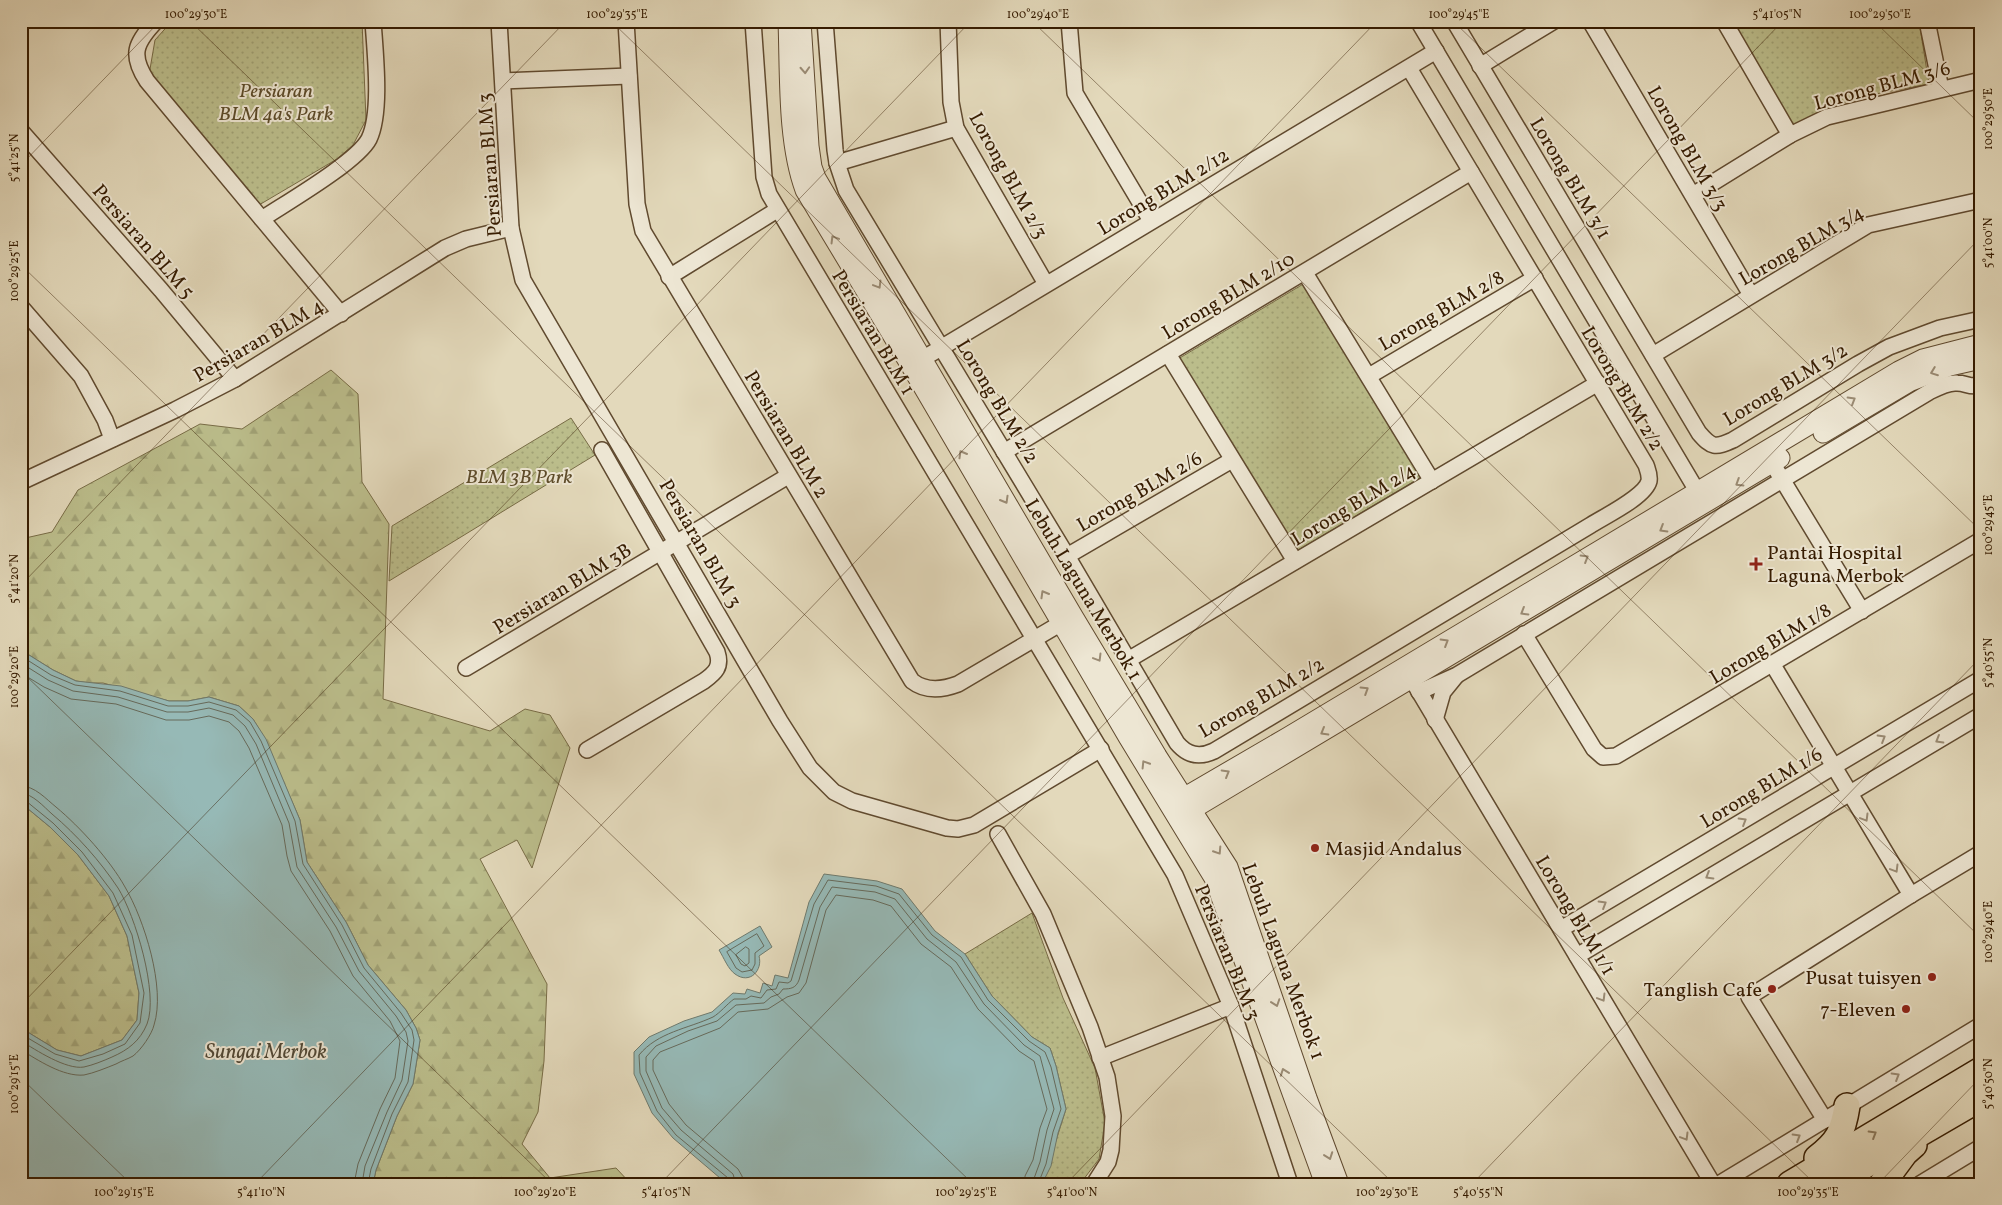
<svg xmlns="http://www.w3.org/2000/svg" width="2002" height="1205" font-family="Vollkorn,serif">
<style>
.forest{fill:url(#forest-firs);stroke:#786c46}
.park{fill:url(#park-dots);stroke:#786c46}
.water{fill:#96b9b6;stroke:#6f7a6d}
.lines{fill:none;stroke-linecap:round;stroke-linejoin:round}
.shore{stroke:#666a5b;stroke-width:1}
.minor-casing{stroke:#604a2f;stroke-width:18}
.tertiary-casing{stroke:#604a2f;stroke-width:21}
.trunk-casing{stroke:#351b00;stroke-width:28}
.minor{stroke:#ede6d3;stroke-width:15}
.tertiary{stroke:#ede6d3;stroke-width:19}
.trunk{stroke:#e3d9bb;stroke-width:25}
.oneway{stroke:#9a8b74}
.oneway2{stroke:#8c7a5e}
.ticks{fill:none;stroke:#351b00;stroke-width:1;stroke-opacity:0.45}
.poi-dot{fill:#8f2418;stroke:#ede6d3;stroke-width:2}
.labels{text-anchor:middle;stroke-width:4;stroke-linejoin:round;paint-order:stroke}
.street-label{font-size:20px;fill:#351b00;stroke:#ede6d3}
.park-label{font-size:20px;font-style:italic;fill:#5d4c2a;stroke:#ede6d3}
.poi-label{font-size:20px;fill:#351b00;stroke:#ede6d3;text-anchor:end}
.water-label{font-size:21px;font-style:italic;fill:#524a37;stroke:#ede6d3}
.neatline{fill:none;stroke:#351b00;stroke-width:2}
.ticks-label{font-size:12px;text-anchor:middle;fill:#351b00}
</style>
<defs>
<pattern id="forest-firs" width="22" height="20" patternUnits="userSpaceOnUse" patternTransform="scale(1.25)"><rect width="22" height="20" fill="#bbbd8b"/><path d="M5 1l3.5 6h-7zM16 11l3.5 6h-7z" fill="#a1a276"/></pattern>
<pattern id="park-dots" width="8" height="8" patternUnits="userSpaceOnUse" patternTransform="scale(1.25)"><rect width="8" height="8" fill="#bbbd8b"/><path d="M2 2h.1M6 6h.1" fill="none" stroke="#a1a276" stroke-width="1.8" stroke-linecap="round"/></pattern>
</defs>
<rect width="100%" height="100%" fill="#e3d9bb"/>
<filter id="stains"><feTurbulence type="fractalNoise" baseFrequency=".004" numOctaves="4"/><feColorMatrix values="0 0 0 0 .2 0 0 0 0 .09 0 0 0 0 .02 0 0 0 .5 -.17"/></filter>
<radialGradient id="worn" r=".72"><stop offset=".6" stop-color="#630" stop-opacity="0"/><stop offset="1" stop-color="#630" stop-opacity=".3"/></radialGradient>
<g class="forest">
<polygon points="331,370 358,394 362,482 389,524 383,699 490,731 525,709 550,715 570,748 532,868 517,840 480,859 547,984 544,1061 538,1112 522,1144 550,1178 616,1168 631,1184 373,1184 376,1170 397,1116 413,1084 420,1040 416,1028 406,1010 368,965 346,922 307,862 300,820 265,739 253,719 239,706 209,697 188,701 169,701 103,683 89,683 76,681 53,670 21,650 21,539 52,532 78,490 200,424 242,429"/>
<polygon points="21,803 50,827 78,855 109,896 127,936 139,993 137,1020 122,1040 81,1056 57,1050 21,1028"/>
</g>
<g class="park">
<polygon points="172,21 362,21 366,120 353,145 337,159 259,205 149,75 155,40"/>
<polygon points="1733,21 1919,21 1929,84 1854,98 1793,126"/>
<polygon points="1305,283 1423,476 1295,552 1178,359"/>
<polygon points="571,418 595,455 389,581 392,526"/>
<polygon points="1032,913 1063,998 1095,1068 1105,1123 1099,1159 1080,1184 1041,1184 1043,1182 1066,1109 1056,1066 1050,1048 1032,1037 992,996 965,954"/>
</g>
<g class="water">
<polygon points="21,650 53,670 76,681 121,686 169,701 188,701 209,697 239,706 253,719 266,739 300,820 307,862 346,922 368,965 406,1010 416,1028 420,1040 413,1084 397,1116 376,1170 373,1184 21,1184 21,1028 57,1050 81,1056 122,1040 137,1020 139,993 127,936 109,896 78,855 50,827 21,803"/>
<polygon points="824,874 877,881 902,889 935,931 965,954 992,996 1032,1037 1050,1048 1056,1066 1066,1109 1058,1133 1051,1166 1043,1182 727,1184 673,1138 652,1113 634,1074 634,1052 649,1037 684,1021 712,1012 733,993 745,994 747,989 760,993 763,983 772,986 775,975 788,978 809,902"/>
<path d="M760,926L772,947L759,956C763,970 750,985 735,974C728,969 724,958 719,950Z"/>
</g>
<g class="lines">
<g class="shore">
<polyline points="21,656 51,675 75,685 120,691 168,706 188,706 209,702 236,710 250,722 261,741 295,821 303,864 342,925 364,968 401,1013 412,1030 414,1040 408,1082 392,1114 371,1169 368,1184"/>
<polyline points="21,663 48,680 73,691 118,697 167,712 188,712 209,708 233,715 245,726 256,744 289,823 297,867 336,927 359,971 396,1016 406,1032 408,1041 402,1080 387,1112 365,1166 362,1184"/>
<polyline points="21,673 44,687 71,699 116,704 166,720 189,720 209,716 229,722 239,731 249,748 282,825 287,856 291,871 330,931 353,976 390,1021 400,1041 395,1078 380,1109 358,1164 354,1184"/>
<path d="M21,786C35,786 46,799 56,807C80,827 110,860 125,887C144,919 166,988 154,1025C152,1034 141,1050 133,1056C128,1059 121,1061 116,1064C106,1068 94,1073 84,1075C63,1077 38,1060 21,1050"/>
<path d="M21,793C33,794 44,807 52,814C77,835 100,861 118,888C135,915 159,994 147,1024C140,1041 128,1050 112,1057C103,1061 93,1065 84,1067C66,1070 36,1050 21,1041"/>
<polyline points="21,800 26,801 53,823 82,852 113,893 132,935 144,993 140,1023 125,1044 103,1054 79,1061 55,1054 21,1034"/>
<polygon points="757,934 764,946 755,953 755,964 752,970 742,972 736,968 727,952"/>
<polygon points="746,947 749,949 749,963 745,966 741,964 736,955"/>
<path d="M730,1184L728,1178L676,1135L657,1111L640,1073L639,1055C658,1032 687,1029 713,1017C720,1013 727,1004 734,999H746L751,996L761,998L767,990L776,989L779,982L788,983L791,981L814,904L828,880L876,886L899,894L932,935L961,957L988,1000L1029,1041L1045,1052L1051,1067L1061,1109L1053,1132L1046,1164L1038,1184"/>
<path d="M736,1184L733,1174L681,1130L662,1108L646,1071V1057L656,1046L688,1031L717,1021L736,1005L764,1003L771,997L779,994L783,989C791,989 796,988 799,980L820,907L832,887L875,892L895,899L927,939L956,962L984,1004L1024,1045L1040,1056L1054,1109L1047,1130L1040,1162L1032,1184"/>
<polyline points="744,1184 742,1176 738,1169 686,1125 669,1104 653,1070 653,1060 660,1052 720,1028 738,1012 768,1009 787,997 799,993 806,983 826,910 836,895 873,900 891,906 921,944 951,967 978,1009 1019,1051 1034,1061 1047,1109 1040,1128 1033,1160 1025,1176 1025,1184"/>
</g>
<defs>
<g id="minor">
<path d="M156,21C135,43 130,55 147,81L341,314"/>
<polyline points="499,21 511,228 523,280 780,721 810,768 834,792 852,801 947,828 958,829 974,825 1101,749"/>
<path d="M626,21L637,204L643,231L912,681C926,692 942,690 958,684L1070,618"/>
<polyline points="753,21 764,177 769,194 1175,875 1231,1006 1290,1184"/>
<path d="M825,21L835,150L837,163L846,190L1067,556L1177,743C1187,755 1199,758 1214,751L1591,525C1605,516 1645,497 1649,481C1650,475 1648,471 1646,465L1409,68"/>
<polyline points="948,21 951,102 956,128 1046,284"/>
<polyline points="1069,21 1075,93 1151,221"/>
<polyline points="1418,21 1703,501"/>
<path d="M1454,21L1699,433C1712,448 1715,448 1733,440L1858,364L1889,347L1940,328L1981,319"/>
<polyline points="1590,21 1751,295"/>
<polyline points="1724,21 1790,135"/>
<polyline points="1927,21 1941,89"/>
<polyline points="1480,66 1554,21"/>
<polyline points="503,81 629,76"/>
<polyline points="21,131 161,290 235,379"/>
<polyline points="837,163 956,128"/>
<polyline points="1693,195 1790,135 1827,117 1981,80"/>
<path d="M262,219C286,203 357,162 369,139C382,112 375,52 373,21"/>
<polyline points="1305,273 1432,481"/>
<polyline points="669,277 777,210"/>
<polyline points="21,307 81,376 105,420 112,439"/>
<polyline points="1168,354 1295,561"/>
<polyline points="1653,355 1868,225 1981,200"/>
<polyline points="914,364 1436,51"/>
<polyline points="1369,376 1535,278"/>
<polyline points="1004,452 1471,172"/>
<polyline points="1777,471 1862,611"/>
<polyline points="21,482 175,410 235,379 445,248 466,239 511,228"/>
<polyline points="1067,556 1232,460"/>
<polyline points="1524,634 1594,749 1603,757 1616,756 1981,540"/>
<polyline points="1128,660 1598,383"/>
<polyline points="1773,665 1911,895"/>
<polyline points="466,668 788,476"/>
<polyline points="1414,683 1713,1184"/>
<path d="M1419,692L1457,675L1929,392C1937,388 1948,382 1957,383C1967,383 1969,388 1981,385"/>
<polyline points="1435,720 1443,692 1456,676"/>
<path d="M587,750L704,681C715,673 722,667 717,652L602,450"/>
<polyline points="998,834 1043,914 1090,1027 1107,1077 1113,1116 1111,1150 1108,1162 1094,1184"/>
<polyline points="1561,929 1981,679"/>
<polyline points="1577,956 1981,715"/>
<polyline points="1100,1058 1231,1006"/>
<polyline points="1825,1120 1749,997 1911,895 1981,853"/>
<polyline points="1719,1184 1981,1025"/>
<polyline points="1920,1184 1981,1147"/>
</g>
<g id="tertiary">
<path d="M788,21C790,74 787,141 805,190L911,366L1128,737L1214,878L1325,1184"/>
<polyline points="801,21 809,146 812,167 816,178 1073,616 1157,756 1228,867 1307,1098 1339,1184"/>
<polyline points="1823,433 1909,382 1950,366 1981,359"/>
<polyline points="1173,804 1288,737 1899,371 1923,359 1981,344"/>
<polyline points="1181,816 1780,458"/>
</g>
<g id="trunk">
<path d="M1817,1158C1838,1142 1843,1132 1847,1106"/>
<polyline points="1790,1184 1981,1070"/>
<polyline points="1833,1184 1981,1098"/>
<polyline points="1882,1184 1905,1153 1914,1145"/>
</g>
</defs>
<use href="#minor" class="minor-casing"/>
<use href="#tertiary" class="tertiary-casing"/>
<use href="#trunk" class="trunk-casing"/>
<use href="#minor" class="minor"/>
<use href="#tertiary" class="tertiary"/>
<use href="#trunk" class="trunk"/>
</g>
<defs><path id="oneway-chevron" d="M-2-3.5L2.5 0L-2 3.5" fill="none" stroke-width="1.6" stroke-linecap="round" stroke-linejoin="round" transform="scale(1.25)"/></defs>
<g class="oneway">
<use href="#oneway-chevron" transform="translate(805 70) rotate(87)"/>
<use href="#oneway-chevron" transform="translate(834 239) rotate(-121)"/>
<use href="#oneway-chevron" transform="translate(878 285) rotate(59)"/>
<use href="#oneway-chevron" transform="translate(1934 372) rotate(159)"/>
<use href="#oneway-chevron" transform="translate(1852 400) rotate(-31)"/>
<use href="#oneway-chevron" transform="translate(962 454) rotate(-120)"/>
<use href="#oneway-chevron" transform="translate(1739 483) rotate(148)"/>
<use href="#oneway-chevron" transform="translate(1005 500) rotate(60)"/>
<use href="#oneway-chevron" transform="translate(1663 529) rotate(149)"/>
<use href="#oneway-chevron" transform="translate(1585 558) rotate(-31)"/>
<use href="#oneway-chevron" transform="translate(1044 594) rotate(-120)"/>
<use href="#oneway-chevron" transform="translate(1524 612) rotate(149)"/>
<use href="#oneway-chevron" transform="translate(1445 642) rotate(-31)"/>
<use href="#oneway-chevron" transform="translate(1098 658) rotate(59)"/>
<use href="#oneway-chevron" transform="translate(1365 690) rotate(-32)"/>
<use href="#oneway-chevron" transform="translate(1324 732) rotate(150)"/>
<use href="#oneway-chevron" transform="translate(1882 738) rotate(-31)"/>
<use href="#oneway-chevron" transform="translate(1939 740) rotate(150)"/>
<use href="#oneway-chevron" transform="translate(1145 764) rotate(-122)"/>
<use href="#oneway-chevron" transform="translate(1226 773) rotate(-30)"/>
<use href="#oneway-chevron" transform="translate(1865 818) rotate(59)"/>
<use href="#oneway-chevron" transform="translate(1743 821) rotate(-31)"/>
<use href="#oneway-chevron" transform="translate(1218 851) rotate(57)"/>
<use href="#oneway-chevron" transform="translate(1895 869) rotate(59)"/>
<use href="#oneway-chevron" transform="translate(1709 876) rotate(149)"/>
<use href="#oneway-chevron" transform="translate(1603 904) rotate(-31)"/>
<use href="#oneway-chevron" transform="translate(1602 998) rotate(59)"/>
<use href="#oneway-chevron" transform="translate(1276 1003) rotate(71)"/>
<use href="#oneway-chevron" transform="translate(1284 1072) rotate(-110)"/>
<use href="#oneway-chevron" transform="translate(1896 1076) rotate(-31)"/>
<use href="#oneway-chevron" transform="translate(1685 1137) rotate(59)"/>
<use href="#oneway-chevron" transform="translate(1797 1137) rotate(-31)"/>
<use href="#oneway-chevron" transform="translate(1329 1156) rotate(70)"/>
</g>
<use class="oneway2" href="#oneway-chevron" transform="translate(1873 1134) rotate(-31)"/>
<path class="ticks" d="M190,21L1394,1184M611,21L1815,1184M1032,21L1981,938M1453,21L1981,531M1874,21L1981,125M21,165L160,21M21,265L973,1184M21,585L566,21M21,671L552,1184M21,1005L971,21M21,1078L131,1184M255,1184L1377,21M660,1184L1783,21M1066,1184L1981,237M1472,1184L1981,657M1878,1184L1981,1077"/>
<g class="poi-dot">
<path d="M1753.5 556.5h5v5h5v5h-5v5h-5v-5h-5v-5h5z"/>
<circle cx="1315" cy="848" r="5"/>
<circle cx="1932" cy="977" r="5"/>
<circle cx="1772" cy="989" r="5"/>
<circle cx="1906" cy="1009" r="5"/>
</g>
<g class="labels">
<g class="street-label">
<text transform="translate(1882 85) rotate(-15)" y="7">Lorong BLM 3/6</text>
<text transform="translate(1688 148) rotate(60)" y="7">Lorong BLM 3/3</text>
<text transform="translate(489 165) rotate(-94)" y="7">Persiaran BLM 3</text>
<text transform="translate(1009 175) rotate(61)" y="7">Lorong BLM 2/3</text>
<text transform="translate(1571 178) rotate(59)" y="7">Lorong BLM 3/1</text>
<text transform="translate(1163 191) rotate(-31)" y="7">Lorong BLM 2/12</text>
<text transform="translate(144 241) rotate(49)" y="7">Persiaran BLM 5</text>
<text transform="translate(1801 245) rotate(-30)" y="7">Lorong BLM 3/4</text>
<text transform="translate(1228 295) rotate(-31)" y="7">Lorong BLM 2/10</text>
<text transform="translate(1441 310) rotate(-30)" y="7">Lorong BLM 2/8</text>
<text transform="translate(874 332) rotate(59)" y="7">Persiaran BLM 1</text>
<text transform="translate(258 340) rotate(-30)" y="7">Persiaran BLM 4</text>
<text transform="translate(1785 384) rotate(-31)" y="7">Lorong BLM 3/2</text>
<text transform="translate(1623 388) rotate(59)" y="7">Lorong BLM 2/2</text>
<text transform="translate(998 401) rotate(59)" y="7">Lorong BLM 2/2</text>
<text transform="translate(787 434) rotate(59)" y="7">Persiaran BLM 2</text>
<text transform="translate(1139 491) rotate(-30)" y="7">Lorong BLM 2/6</text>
<text transform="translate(1353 504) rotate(-31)" y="7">Lorong BLM 2/4</text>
<text transform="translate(701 543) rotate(60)" y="7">Persiaran BLM 3</text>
<text transform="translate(562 588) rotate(-31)" y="7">Persiaran BLM 3B</text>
<text transform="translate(1084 589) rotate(59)" y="7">Lebuh Laguna Merbok 1</text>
<text transform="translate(1770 643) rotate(-31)" y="7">Lorong BLM 1/8</text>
<text transform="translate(1261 697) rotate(-30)" y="7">Lorong BLM 2/2</text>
<text transform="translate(1761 787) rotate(-31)" y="7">Lorong BLM 1/6</text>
<text transform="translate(1576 915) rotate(59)" y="7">Lorong BLM 1/1</text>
<text transform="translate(1228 952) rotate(68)" y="7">Persiaran BLM 3</text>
<text transform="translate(1284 961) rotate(70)" y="7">Lebuh Laguna Merbok 1</text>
</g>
<g class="park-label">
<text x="276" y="97">Persiaran<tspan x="276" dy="23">BLM 4a's Park</tspan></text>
<text x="519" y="483">BLM 3B Park</text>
</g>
<g class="poi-label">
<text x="1767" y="559" text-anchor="start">Pantai Hospital<tspan x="1767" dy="23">Laguna Merbok</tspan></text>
<text x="1325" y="855" text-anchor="start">Masjid Andalus</text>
<text x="1922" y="984">Pusat tuisyen</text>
<text x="1762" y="996">Tanglish Cafe</text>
<text x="1896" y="1016">7-Eleven</text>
</g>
<g class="water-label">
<text x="266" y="1058">Sungai Merbok</text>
</g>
</g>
<rect width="2002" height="1205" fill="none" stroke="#e3d9bb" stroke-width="55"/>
<rect x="28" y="28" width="1946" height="1150" class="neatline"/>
<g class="ticks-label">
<text x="196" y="18">100°29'30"E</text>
<text x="617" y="18">100°29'35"E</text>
<text x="1038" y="18">100°29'40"E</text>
<text x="1459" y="18">100°29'45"E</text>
<text x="1777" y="18">5°41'05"N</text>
<text x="1880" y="18">100°29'50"E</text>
<text transform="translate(1988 119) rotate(-90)" y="4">100°29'50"E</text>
<text transform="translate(14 158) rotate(-90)" y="4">5°41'25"N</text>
<text transform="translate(1988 243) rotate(-90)" y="4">5°41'00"N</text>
<text transform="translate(14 271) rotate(-90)" y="4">100°29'25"E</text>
<text transform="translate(1988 525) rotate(-90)" y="4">100°29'45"E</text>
<text transform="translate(14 579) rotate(-90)" y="4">5°41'20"N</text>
<text transform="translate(1988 663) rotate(-90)" y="4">5°40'55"N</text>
<text transform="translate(14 677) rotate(-90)" y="4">100°29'20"E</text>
<text transform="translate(1988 932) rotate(-90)" y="4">100°29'40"E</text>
<text transform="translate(1988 1084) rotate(-90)" y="4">5°40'50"N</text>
<text transform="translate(14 1084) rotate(-90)" y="4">100°29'15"E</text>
<text x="124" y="1196">100°29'15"E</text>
<text x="261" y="1196">5°41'10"N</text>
<text x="545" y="1196">100°29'20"E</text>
<text x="666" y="1196">5°41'05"N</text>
<text x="966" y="1196">100°29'25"E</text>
<text x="1072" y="1196">5°41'00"N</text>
<text x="1387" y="1196">100°29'30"E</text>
<text x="1478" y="1196">5°40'55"N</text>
<text x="1808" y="1196">100°29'35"E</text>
</g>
<rect width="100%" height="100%" filter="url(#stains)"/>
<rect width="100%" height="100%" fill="url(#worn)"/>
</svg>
